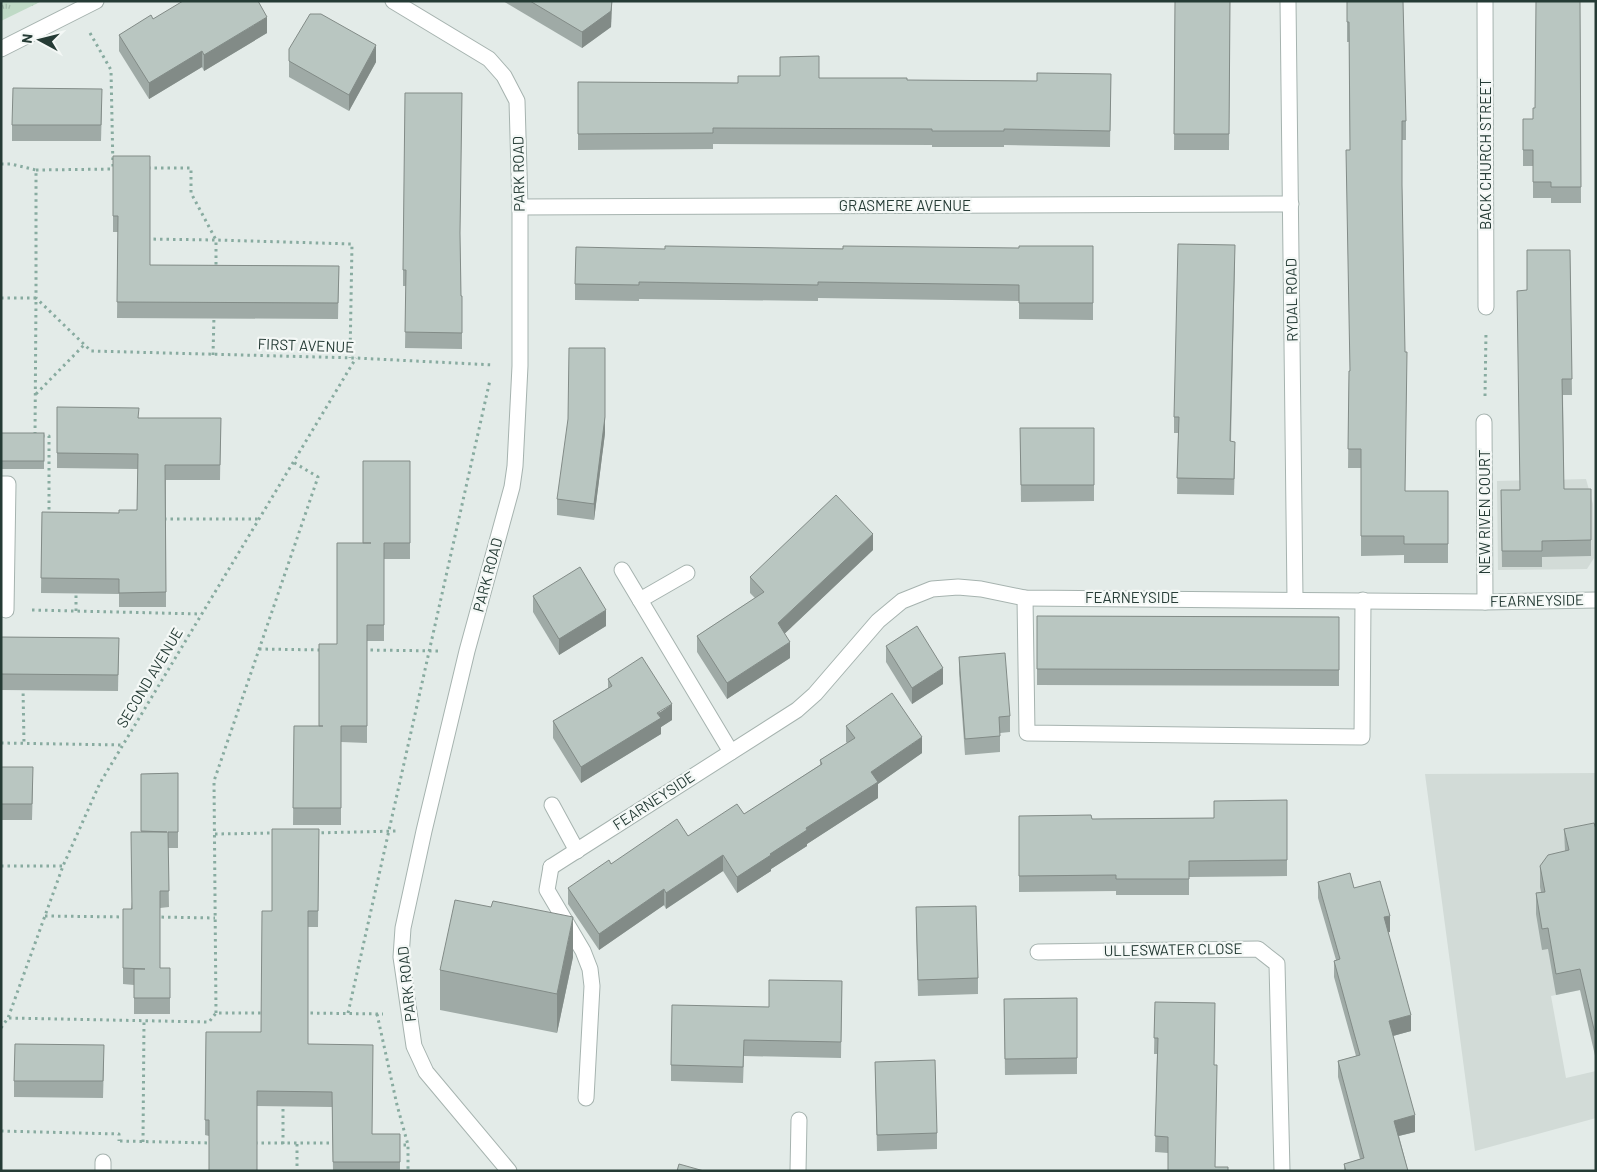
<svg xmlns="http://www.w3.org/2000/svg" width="1597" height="1172" font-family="Barlow,sans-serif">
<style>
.built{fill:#d2dbd7}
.park{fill:url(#park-tufts)}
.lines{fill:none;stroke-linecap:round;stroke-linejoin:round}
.lane-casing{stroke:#a6b3af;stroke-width:17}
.street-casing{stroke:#a6b3af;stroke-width:17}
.path{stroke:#88aba0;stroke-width:3;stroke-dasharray:2.5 4;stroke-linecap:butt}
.lane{stroke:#fff;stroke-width:15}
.street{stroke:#fff;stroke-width:15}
.wall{fill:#9faaa6}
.shaded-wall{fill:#828b87}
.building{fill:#b9c6c1;stroke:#828b87}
.labels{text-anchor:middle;stroke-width:4.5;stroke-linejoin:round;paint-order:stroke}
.street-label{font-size:15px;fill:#253b35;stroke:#f4f8f6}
</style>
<defs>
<pattern id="park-tufts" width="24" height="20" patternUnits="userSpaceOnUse" patternTransform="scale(1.25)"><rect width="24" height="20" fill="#bfdac6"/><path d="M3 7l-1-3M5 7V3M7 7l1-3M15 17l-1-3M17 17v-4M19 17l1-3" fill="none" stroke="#a4bcab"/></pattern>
</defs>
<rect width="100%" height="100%" fill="#e3ebe8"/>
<g class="built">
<polygon points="1586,479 1593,504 1594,558 1587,569 1498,570 1497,481"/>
<polygon points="1596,773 1596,987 1551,996 1566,1078 1596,1071 1596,1118 1475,1151 1425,774"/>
</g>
<polygon class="park" points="1,1 42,1 1,21"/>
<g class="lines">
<defs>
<g id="lane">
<polyline points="1485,1 1486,307"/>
<polyline points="1,484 8,484 6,610"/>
<polyline points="1025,598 1027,733 1362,737 1363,600"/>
<polyline points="551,867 547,890 583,951 590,969 592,986 586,1098"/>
</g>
<g id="street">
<polyline points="393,1 489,59 504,76 517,101 520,207 520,366 515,466 512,487 467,651 424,831 403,928 401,957 414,1046 426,1072 509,1171"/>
<polyline points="1288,1 1295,599"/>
<polyline points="1,49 96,1"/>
<polyline points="520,207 1291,204"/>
<polyline points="1484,422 1485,602"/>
<polyline points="622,570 731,752"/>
<polyline points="640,600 687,573"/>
<polyline points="552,805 577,851"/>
<polyline points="551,867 797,710 815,694 878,621 902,601 932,589 958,587 981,589 1025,598 1485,602 1596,600"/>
<polyline points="1038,952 1258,949 1277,964 1282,1171"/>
<polyline points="103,1171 103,1162"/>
<polyline points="798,1171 799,1120"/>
</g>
</defs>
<use href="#lane" class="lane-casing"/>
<use href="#street" class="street-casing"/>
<g class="path">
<polyline points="90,33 111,70 113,169"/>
<polyline points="1,164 11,164 36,170 36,298 91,351 356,358 494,365"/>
<polyline points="148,168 191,168 191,193 216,240 352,244 350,358"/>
<polyline points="36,170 117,169"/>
<polyline points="147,239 216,240 216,269"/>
<polyline points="1,298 36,298 35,436"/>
<polyline points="213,355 214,315"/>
<polyline points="36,394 84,345"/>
<polyline points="1485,396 1486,332"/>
<polyline points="42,436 49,436 49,517"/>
<polyline points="164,519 259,519"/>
<polyline points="32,610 201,614"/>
<polyline points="76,611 76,589"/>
<polyline points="259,649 323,650"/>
<polyline points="364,650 441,651"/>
<polyline points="23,687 24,744"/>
<polyline points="1,743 122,745"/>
<polyline points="315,833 397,831"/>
<polyline points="215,834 274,833"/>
<polyline points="1,866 63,866"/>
<polyline points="45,916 127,917"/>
<polyline points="155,917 215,918"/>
<polyline points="216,1013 214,781 318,477 293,462"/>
<polyline points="304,1013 383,1014"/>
<polyline points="348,1013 490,380"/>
<polyline points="377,1014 397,1105 408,1145 408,1171"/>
<polyline points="9,1018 209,1022 216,1013 266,1013"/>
<polyline points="1,1028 8,1018 63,866 100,783 356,358"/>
<polyline points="1,1131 119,1134 119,1141"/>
<polyline points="120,1141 211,1143"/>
<polyline points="143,1142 144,1021"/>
<polyline points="255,1143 336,1143"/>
<polyline points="283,1144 283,1104"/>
<polyline points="297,1144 297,1171"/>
<polyline points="397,1145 408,1145"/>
</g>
<use href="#lane" class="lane"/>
<use href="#street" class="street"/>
</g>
<g class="wall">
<polygon points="503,1 612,1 611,27 582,48"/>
<polygon points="1175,1 1230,1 1229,150 1174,150"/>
<polygon points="1347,1 1406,121 1406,140 1402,140 1402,187 1405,491 1448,491 1448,563 1404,563 1404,555 1361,556 1361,468 1348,468 1349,371 1350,371 1350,150 1349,42 1347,42"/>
<polygon points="1580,1 1581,203 1551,203 1551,198 1533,198 1533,166 1523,166 1523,135 1533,119 1535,108"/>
<polygon points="153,19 267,33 204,71 202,67 149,99 119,51 119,35"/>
<polygon points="289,49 376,62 349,111 289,77"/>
<polygon points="1111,74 1110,147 1004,145 1004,147 932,147 932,145 713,144 713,149 578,150 578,82 738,83 819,78 907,80 1037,81"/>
<polygon points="102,105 101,141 12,141 12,125"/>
<polygon points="113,156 150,265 339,266 338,319 117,318 118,232 113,232"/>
<polygon points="460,243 461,296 462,296 462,349 405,348 406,286 403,286 403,270"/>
<polygon points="1093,246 1093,320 1019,319 1019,301 818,298 818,301 639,299 639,301 575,300 575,284 665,249 1019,248"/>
<polygon points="1570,250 1572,395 1563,395 1564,489 1591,489 1591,556 1542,557 1542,567 1502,567 1501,490 1520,490 1527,290"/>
<polygon points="1235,261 1231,441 1235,458 1234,495 1177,494 1178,433 1174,433 1174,417"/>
<polygon points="57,407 139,418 221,418 220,480 166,480 166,607 119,607 119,594 41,593 42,512 119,513 137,510 138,469 57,468"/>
<polygon points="1020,428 1094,428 1094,501 1021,502"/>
<rect x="1" y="433" width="43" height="36"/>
<polygon points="605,433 594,520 557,515 557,499"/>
<polygon points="410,461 410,559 384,559 384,641 367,641 367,743 341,742 341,825 293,825 294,726 319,726 337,644 363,543"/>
<polygon points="873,550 784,634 790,658 727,699 697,652 697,636 755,598 750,593 750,577"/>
<polygon points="533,596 606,626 559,655 533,612"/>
<polygon points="1037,616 1339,617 1339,686 1037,685"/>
<polygon points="1,637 119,638 118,691 1,690"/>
<polygon points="886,646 943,684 912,704 886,662"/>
<polygon points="959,657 1010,716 1010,732 1000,733 1000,752 965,755 959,673"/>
<polygon points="608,679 672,720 661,727 661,734 581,783 553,738 553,721 608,688"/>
<polygon points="846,726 922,753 878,784 878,798 807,844 807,846 771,869 771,871 737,893 723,871 666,909 664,905 599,950 568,904 568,888 611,864 688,836 744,814 820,765 820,760 847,743 846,742"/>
<polygon points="1,767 33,783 32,820 1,820"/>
<polygon points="178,773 178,848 168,848 169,907 160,908 160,968 170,968 170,1014 134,1014 134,985 123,984 123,909 131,909 141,832 141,774"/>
<polygon points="1287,800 1287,876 1189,877 1189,895 1116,895 1116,891 1019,892 1019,816 1092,819 1214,818"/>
<polygon points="319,829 318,927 308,927 308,1044 372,1134 400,1134 400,1171 333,1171 332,1107 257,1106 209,1136 205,1135 206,1032 261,1032 272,911"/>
<polygon points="1564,829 1596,829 1596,1060 1580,990 1556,995 1548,949 1542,950 1536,914 1536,893 1541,892 1540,887 1540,866 1565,851"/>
<polygon points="1318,882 1354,888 1390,932 1388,932 1411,1031 1393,1036 1415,1132 1399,1136 1408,1171 1344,1171 1344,1164 1360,1159 1338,1077 1338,1061 1356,1056 1334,977 1334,961 1336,960 1318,898"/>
<polygon points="491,907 573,957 557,1033 440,1010 440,970"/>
<polygon points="916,923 978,978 978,994 918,996"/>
<polygon points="842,981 841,1058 744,1056 743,1083 671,1081 671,1065 769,1007"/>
<polygon points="1077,998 1077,1074 1005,1075 1004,999"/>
<polygon points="1155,1002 1214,1065 1215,1167 1228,1171 1168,1153 1155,1152 1157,1054 1154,1054"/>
<polygon points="104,1061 103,1098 14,1097 14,1081"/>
<polygon points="875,1062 937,1133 937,1149 877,1151"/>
</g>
<g class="shaded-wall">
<polygon points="612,1 611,27 582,48 582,32"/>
<polygon points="267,17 267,33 204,71 204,55"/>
<polygon points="376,45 376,62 349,111 349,95"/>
<polygon points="202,51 202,67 149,99 149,83"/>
<polygon points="605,348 605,433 594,520 594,504"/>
<polygon points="873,534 873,550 778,640 778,623"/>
<polygon points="606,610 606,626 559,655 559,639"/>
<polygon points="790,642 790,658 727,699 727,683"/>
<polygon points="943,668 943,684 912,704 912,688"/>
<polygon points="672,704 672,720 661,727 661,734 581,783 581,767"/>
<polygon points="922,737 922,753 878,784 878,798 807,844 807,846 771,869 771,871 737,893 737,877 806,828 871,772"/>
<polygon points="723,855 723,871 666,909 666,893"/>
<polygon points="664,889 664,905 599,950 599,934"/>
<polygon points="1390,916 1390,932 1384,933 1384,917"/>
<polygon points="573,917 573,957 557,1033 557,994"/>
<polygon points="1411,1015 1411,1031 1389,1037 1389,1021"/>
<polygon points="1415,1115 1415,1132 1394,1137 1394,1121"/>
</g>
<g class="building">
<polygon points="183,1 258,1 267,17 204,55 202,51 149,83 119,35 151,15 153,19"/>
<polygon points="530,1 612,1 611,11 582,32"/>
<polygon points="1175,1 1230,1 1229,134 1174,134"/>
<polygon points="1347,1 1403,1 1406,121 1402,121 1402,185 1405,352 1407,352 1405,491 1448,491 1448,544 1404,544 1404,536 1361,536 1361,449 1348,449 1349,371 1350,371 1346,150 1350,150 1349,22 1347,22"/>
<polygon points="1536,1 1580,1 1581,187 1551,187 1551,182 1533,182 1533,150 1523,150 1523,119 1533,119 1533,108 1535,108"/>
<polygon points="310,14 321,14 376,45 349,95 289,61 289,49"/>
<polygon points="819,56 819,78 907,78 907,80 1037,81 1037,73 1111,74 1110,131 1004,129 1004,131 932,131 932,129 713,128 713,133 578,134 578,82 738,83 738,76 780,76 780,57"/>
<polygon points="13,88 102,89 101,125 12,125"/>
<polygon points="405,93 462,93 460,233 461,296 462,296 462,333 405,332 406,270 403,270"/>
<polygon points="113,156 150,156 150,265 339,266 338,303 117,302 118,216 113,216"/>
<polygon points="1178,244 1235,245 1230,441 1235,442 1234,479 1177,478 1179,417 1174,417"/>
<polygon points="665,246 843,249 843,246 1019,248 1019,246 1093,246 1093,303 1019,303 1019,285 818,282 818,285 639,282 639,285 575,284 576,247 665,249"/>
<polygon points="1527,250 1570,250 1572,379 1562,379 1564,489 1591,489 1591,540 1542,541 1542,551 1502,551 1501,490 1520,490 1517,291 1527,290"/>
<polygon points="569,348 605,348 605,417 594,504 557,499 568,419"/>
<polygon points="57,407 139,408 138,418 221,418 220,465 165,465 166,592 119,593 119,579 41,578 42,512 119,513 119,510 137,510 138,454 57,453"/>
<polygon points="1020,428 1094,428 1094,485 1021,485"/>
<rect x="1" y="433" width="43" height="28"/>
<polygon points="363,461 410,461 410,543 384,543 384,625 367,625 367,726 341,726 341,808 293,808 294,726 323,726 319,726 319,644 337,644 337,543 371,543 363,543"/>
<polygon points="836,495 873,534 778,623 790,642 727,683 697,636 764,592 750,577"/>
<polygon points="580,567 606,610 559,639 533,596"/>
<polygon points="1037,616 1339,617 1339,670 1037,669"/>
<polygon points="917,626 943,668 912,688 886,646"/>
<polygon points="1,637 119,638 118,675 1,674"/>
<polygon points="1005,653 1010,716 999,717 1000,736 965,739 959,657"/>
<polygon points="642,657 672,704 657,713 661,718 581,767 553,721 612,686 608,679"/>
<polygon points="892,693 922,737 871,772 878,782 806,828 807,830 770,854 771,855 737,877 723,855 666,893 664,889 599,934 568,888 609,860 611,864 677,819 688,836 737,804 744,814 822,764 820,760 855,738 846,726"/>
<polygon points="1,767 33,767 32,804 1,804"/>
<polygon points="178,773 178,832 168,832 169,891 160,891 160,968 170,968 170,998 134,998 134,969 145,969 123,968 123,909 132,909 131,832 167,832 141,831 141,774"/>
<polygon points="1287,800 1287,860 1189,861 1189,879 1116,879 1116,875 1019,876 1019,816 1091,815 1092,819 1214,818 1214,801"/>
<polygon points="1594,823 1596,829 1596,1038 1580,969 1556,974 1548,928 1542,929 1536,893 1545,892 1540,866 1548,855 1569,850 1564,829"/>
<polygon points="272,829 319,829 318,911 308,911 308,1044 373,1045 372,1134 400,1134 400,1162 333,1162 332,1092 257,1091 257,1171 209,1171 209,1120 205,1120 206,1032 261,1032 262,911 272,911"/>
<polygon points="1350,873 1354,888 1380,881 1390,916 1384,917 1411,1015 1389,1021 1415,1115 1394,1121 1408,1171 1346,1171 1344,1164 1364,1158 1338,1061 1360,1055 1334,961 1340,959 1318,882"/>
<polygon points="455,900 491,907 493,901 573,917 557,994 440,970"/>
<polygon points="976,906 978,978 918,980 916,907"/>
<polygon points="769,980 842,981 841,1042 744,1040 743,1067 671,1065 672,1005 769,1007"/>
<polygon points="1077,998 1077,1058 1005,1059 1004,999"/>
<polygon points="1155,1002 1215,1003 1214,1065 1217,1065 1215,1167 1228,1167 1228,1171 1168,1171 1168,1137 1155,1136 1158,1038 1154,1038"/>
<polygon points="15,1044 104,1045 103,1081 14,1081"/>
<polygon points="935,1060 937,1133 877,1135 875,1062"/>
<polygon points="679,1164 704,1171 677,1171"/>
</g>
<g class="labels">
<g class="street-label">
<text transform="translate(1486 154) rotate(-90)" y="5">BACK CHURCH STREET</text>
<text transform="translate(519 174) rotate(-91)" y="5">PARK ROAD</text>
<text x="905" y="211">GRASMERE AVENUE</text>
<text transform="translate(1292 300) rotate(-91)" y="5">RYDAL ROAD</text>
<text transform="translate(306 346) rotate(2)" y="5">FIRST AVENUE</text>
<text transform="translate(1485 512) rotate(-90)" y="5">NEW RIVEN COURT</text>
<text transform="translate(488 575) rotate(-75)" y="5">PARK ROAD</text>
<text x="1132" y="603">FEARNEYSIDE</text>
<text transform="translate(1537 601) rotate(-1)" y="5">FEARNEYSIDE</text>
<text transform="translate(150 678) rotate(-59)" y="5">SECOND AVENUE</text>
<text transform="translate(654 801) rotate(-33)" y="5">FEARNEYSIDE</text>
<text transform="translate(1173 950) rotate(-1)" y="5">ULLESWATER CLOSE</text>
<text transform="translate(407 984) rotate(-96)" y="5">PARK ROAD</text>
</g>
</g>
<rect width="1597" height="1172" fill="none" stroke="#253b35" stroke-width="5"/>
<g transform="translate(40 40) rotate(277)" stroke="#f4f8f6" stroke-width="4" paint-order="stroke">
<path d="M0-4L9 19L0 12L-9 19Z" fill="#253b35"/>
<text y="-8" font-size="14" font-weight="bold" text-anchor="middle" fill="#253b35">N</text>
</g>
</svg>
